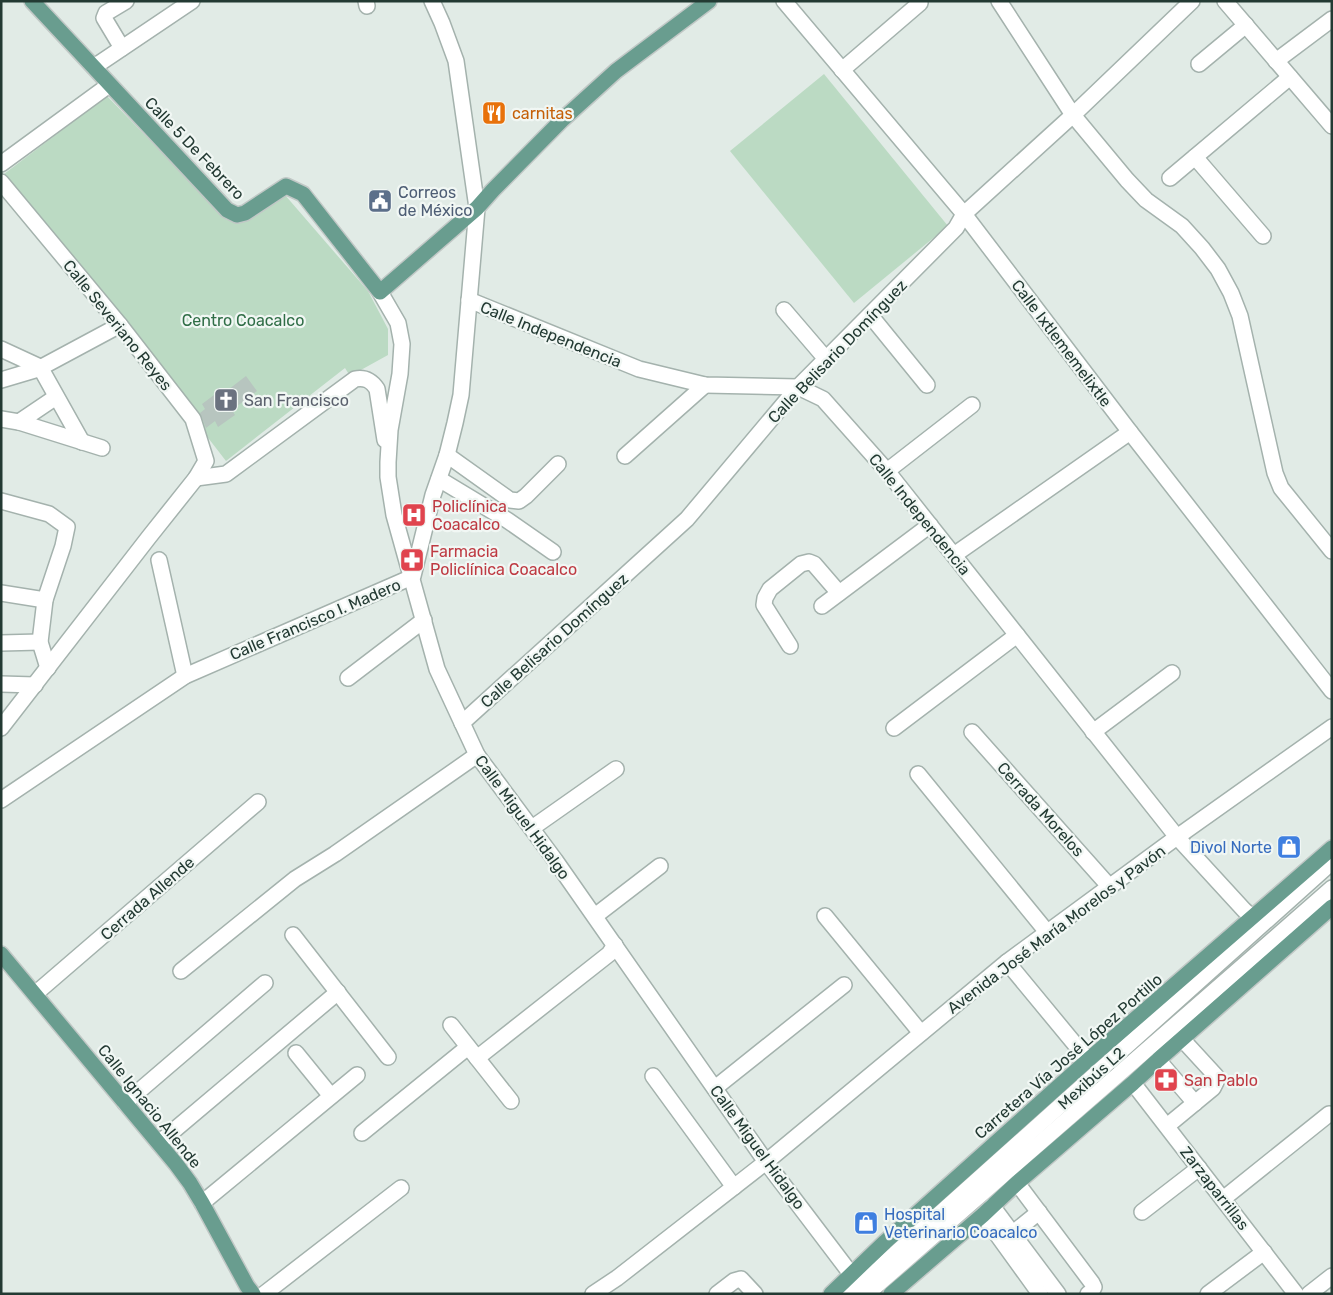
<svg xmlns="http://www.w3.org/2000/svg" width="1333" height="1295" font-family="Rubik,sans-serif">
<style>
.green{fill:#bbdac3}
.building{fill:#b7c5bf}
.lines{fill:none;stroke-linecap:round;stroke-linejoin:round}
.minor-casing{stroke:#a4b2ad;stroke-width:18}
.major-casing{stroke:#c1c8c6;stroke-width:18}
.minor{stroke:#fff;stroke-width:15}
.major{stroke:#699d8f;stroke-width:15}
.labels{text-anchor:middle;stroke-width:4.5;stroke-linejoin:round;paint-order:stroke}
.food-label{font-size:16px;fill:#c56008;stroke:#f1f7f4;text-anchor:start}
.street-label{font-size:16px;fill:#233a33;stroke:#f1f7f4}
.service-label{font-size:16px;fill:#4e5e75;stroke:#f1f7f4;text-anchor:start}
.park-label{font-size:16px;fill:#306e47;stroke:#f1f7f4}
.worship-label{font-size:16px;fill:#5b616d;stroke:#f1f7f4;text-anchor:start}
.health-label{font-size:16px;fill:#be3a42;stroke:#f1f7f4;text-anchor:start}
.shop-label{font-size:16px;fill:#366cbe;stroke:#f1f7f4;text-anchor:end}
</style>
<rect width="100%" height="100%" fill="#e1ebe6"/>
<g class="green">
<polygon points="824,74 948,226 854,303 730,151"/>
<polygon points="107,96 227,220 252,215 285,195 368,291 388,329 388,355 350,376 345,368 226,461 4,174"/>
</g>
<polygon class="building" points="246,376 257,391 232,410 235,415 218,427 215,421 206,428 200,413 205,409 202,404 218,392 220,396"/>
<g class="lines">
<defs>
<g id="minor">
<polyline points="366,1 367,6"/>
<polyline points="784,1 964,214 1130,432 1332,691"/>
<polyline points="999,1 1073,115 1127,180 1146,200 1182,226 1202,248 1218,269 1231,293 1240,316 1275,473 1281,488 1332,551"/>
<polyline points="1225,1 1332,126"/>
<polyline points="122,48 104,18 106,13 126,1"/>
<polyline points="1276,61 1332,19"/>
<polyline points="1199,64 1246,25"/>
<polyline points="94,67 192,1"/>
<polyline points="842,70 920,3"/>
<polyline points="1195,157 1263,236"/>
<polyline points="1,164 109,85"/>
<polyline points="1170,178 1290,77"/>
<polyline points="1,182 120,325 193,419 206,461 196,478 149,537 1,728"/>
<polyline points="380,292 398,323 402,344 400,374 390,430 388,462 388,477 394,515 437,669 477,755 555,860 766,1162 851,1274"/>
<polyline points="469,300 639,369 705,385 798,387 823,399 887,471 1177,837 1244,910 1253,918"/>
<polyline points="784,310 826,359"/>
<polyline points="870,315 927,385"/>
<polyline points="1,349 40,367 82,442"/>
<polyline points="1,380 38,369 120,325"/>
<polyline points="56,397 19,422 102,448"/>
<polyline points="1,419 19,422"/>
<polyline points="447,455 510,500 519,501 526,496 558,464"/>
<polyline points="625,456 705,385"/>
<polyline points="887,471 972,405"/>
<path d="M196,478L226,474L355,379C365,377 371,380 377,389L385,440"/>
<polyline points="439,479 507,520 553,552"/>
<polyline points="1,501 49,514 67,527 63,546 45,600 40,642 48,668"/>
<polyline points="954,555 1130,432"/>
<polyline points="159,560 185,676"/>
<polyline points="413,576 433,495 447,455 455,423 461,395 477,208 456,61 442,23 432,1"/>
<polyline points="1,593 45,600"/>
<polyline points="822,606 930,525"/>
<polyline points="1,643 40,642"/>
<polyline points="790,646 764,605 765,598 770,589 801,564 809,562 814,564 839,593"/>
<polyline points="348,678 424,620"/>
<polyline points="1,684 35,685"/>
<polyline points="462,723 687,519 798,387 956,228 964,214 1073,115 1192,1"/>
<polyline points="894,728 1017,635"/>
<polyline points="972,732 1109,886"/>
<polyline points="1093,732 1172,673"/>
<polyline points="918,774 1047,932"/>
<polyline points="1,800 185,676 412,577"/>
<polyline points="532,828 616,769"/>
<polyline points="595,916 660,866"/>
<polyline points="825,916 921,1033"/>
<polyline points="293,935 388,1057"/>
<polyline points="1007,962 1088,1060"/>
<polyline points="181,971 295,879 335,854 477,755"/>
<polyline points="35,994 258,802"/>
<polyline points="451,1025 511,1101"/>
<polyline points="296,1053 331,1096"/>
<polyline points="477,1058 609,954 615,945"/>
<polyline points="1158,1060 1195,1103"/>
<polyline points="653,1076 734,1187"/>
<polyline points="1133,1083 1296,1294"/>
<polyline points="715,1088 844,985"/>
<polyline points="125,1103 265,983"/>
<polyline points="1167,1126 1213,1088 1216,1082 1216,1076 1182,1039"/>
<polyline points="362,1133 468,1047"/>
<polyline points="159,1143 338,992"/>
<polyline points="1017,1183 1092,1283 1094,1287 1092,1291 1088,1294"/>
<polyline points="1223,1199 1329,1114"/>
<polyline points="202,1203 357,1075"/>
<polyline points="992,1206 1058,1294"/>
<polyline points="1142,1212 1199,1168"/>
<polyline points="983,1215 1040,1294"/>
<polyline points="1013,1233 1039,1212"/>
<polyline points="264,1294 401,1188"/>
<polyline points="593,1294 617,1278 766,1162 1007,962 1177,837 1332,727"/>
<polyline points="717,1294 734,1281 741,1279 755,1294"/>
<polyline points="850,1294 1332,862"/>
<polyline points="867,1294 1332,888"/>
<polyline points="1208,1294 1264,1252"/>
<polyline points="1309,1294 1332,1276"/>
</g>
<g id="major">
<polyline points="32,1 227,210 237,215 245,213 286,186 303,194 380,292 477,208 493,190 562,120 616,71 709,1"/>
<polyline points="1,954 176,1164 190,1183 202,1203 247,1286 253,1294"/>
<polyline points="831,1294 885,1242 1088,1060 1332,848"/>
<polyline points="891,1294 983,1215 1017,1183 1133,1083 1158,1060 1332,907"/>
</g>
</defs>
<use href="#minor" class="minor-casing"/>
<use href="#major" class="major-casing"/>
<use href="#minor" class="minor"/>
<use href="#major" class="major"/>
</g>
<defs>
<symbol id="restaurant-square" viewBox="-11 -11 22 22"><rect x="-9" y="-9" width="18" height="18" rx="4" fill="#e8710a" stroke="#f1f7f4"/><path d="M-5-6h1v4h1v-4h1v4h1v-4h1v5L-1.5 .5V6h-2V.5L-5-1ZM5-6V6H3V1.5H1.5Q1.5-4 5-6Z" fill="#fff"/></symbol>
<symbol id="civic-square" viewBox="-11 -11 22 22"><rect x="-9" y="-9" width="18" height="18" rx="4" fill="#5c6f8a" stroke="#f1f7f4"/><path d="M-.6-6.5H3V-4.5H.6V-3L4-1V1h2V6H-6V1h2V-1L-.6-3ZM-1.2 2.5V6h2.4V2.5Z" fill="#fff"/></symbol>
<symbol id="church-square" viewBox="-11 -11 22 22"><rect x="-9" y="-9" width="18" height="18" rx="4" fill="#6b7280" stroke="#f1f7f4"/><path d="M-1.2-6h2.4v3.5h3.3v2.4h-3.3V6h-2.4V-.1h-3.3v-2.4h3.3Z" fill="#fff"/></symbol>
<symbol id="hospital-square" viewBox="-11 -11 22 22"><rect x="-9" y="-9" width="18" height="18" rx="4" fill="#e0444e" stroke="#f1f7f4"/><path d="M-5-5h3v3.5h4V-5h3V5h-3V1.5h-4V5h-3Z" fill="#fff"/></symbol>
<symbol id="pharmacy-square" viewBox="-11 -11 22 22"><rect x="-9" y="-9" width="18" height="18" rx="4" fill="#e0444e" stroke="#f1f7f4"/><path d="M-2-6h4v4h4v4h-4v4h-4v-4h-4v-4h4Z" fill="#fff"/></symbol>
<symbol id="shop-square" viewBox="-11 -11 22 22"><rect x="-9" y="-9" width="18" height="18" rx="4" fill="#3f7fe0" stroke="#f1f7f4"/><path d="M-5-2.5h2.3a2.7 3.5 0 0 1 5.4 0H5L5.5 6h-11ZM-1.5-2.5h3a1.5 2.3 0 0 0-3 0Z" fill="#fff"/></symbol>
</defs>
<g fill-rule="evenodd">
<use href="#restaurant-square" x="480" y="99" width="28" height="28"/>
<use href="#civic-square" x="366" y="187" width="28" height="28"/>
<use href="#church-square" x="212" y="386" width="28" height="28"/>
<use href="#hospital-square" x="400" y="501" width="28" height="28"/>
<use href="#pharmacy-square" x="398" y="546" width="28" height="28"/>
<use href="#shop-square" x="1275" y="833" width="28" height="28"/>
<use href="#pharmacy-square" x="1152" y="1066" width="28" height="28"/>
<use href="#shop-square" x="852" y="1209" width="28" height="28"/>
</g>
<g class="labels">
<g class="food-label">
<text x="512" y="119">carnitas</text>
</g>
<g class="street-label">
<text transform="translate(195 148) rotate(46)" y="6">Calle 5 De Febrero</text>
<text transform="translate(118 325) rotate(51)" y="6">Calle Severiano Reyes</text>
<text transform="translate(551 334) rotate(22)" y="6">Calle Independencia</text>
<text transform="translate(1062 343) rotate(53)" y="6">Calle Ixtlememelixtle</text>
<text transform="translate(837 351) rotate(-46)" y="6">Calle Belisario Domínguez</text>
<text transform="translate(920 514) rotate(51)" y="6">Calle Independencia</text>
<text transform="translate(315 619) rotate(-23)" y="6">Calle Francisco I. Madero</text>
<text transform="translate(554 640) rotate(-42)" y="6">Calle Belisario Domínguez</text>
<text transform="translate(1041 809) rotate(48)" y="6">Cerrada Morelos</text>
<text transform="translate(523 817) rotate(54)" y="6">Calle Miguel Hidalgo</text>
<text transform="translate(147 898) rotate(-41)" y="6">Cerrada Allende</text>
<text transform="translate(1056 929) rotate(-37)" y="6">Avenida José María Morelos y Pavón</text>
<text transform="translate(1068 1056) rotate(-41)" y="6">Carretera Vía José López Portillo</text>
<text transform="translate(1091 1078) rotate(-42)" y="6">Mexibús L2</text>
<text transform="translate(150 1106) rotate(51)" y="6">Calle Ignacio Allende</text>
<text transform="translate(758 1147) rotate(54)" y="6">Calle Miguel Hidalgo</text>
<text transform="translate(1215 1188) rotate(52)" y="6">Zarzaparrillas</text>
</g>
<g class="service-label">
<text x="398" y="198">Correos<tspan x="398" dy="18">de México</tspan></text>
</g>
<g class="park-label">
<text x="243" y="326">Centro Coacalco</text>
</g>
<g class="worship-label">
<text x="244" y="406">San Francisco</text>
</g>
<g class="health-label">
<text x="432" y="512">Policlínica<tspan x="432" dy="18">Coacalco</tspan></text>
<text x="430" y="557">Farmacia<tspan x="430" dy="18">Policlínica Coacalco</tspan></text>
<text x="1184" y="1086">San Pablo</text>
</g>
<g class="shop-label">
<text x="1272" y="853">Divol Norte</text>
<text x="884" y="1220" text-anchor="start">Hospital<tspan x="884" dy="18">Veterinario Coacalco</tspan></text>
</g>
</g>
<rect width="1333" height="1295" fill="none" stroke="#233a33" stroke-width="5"/>
</svg>
